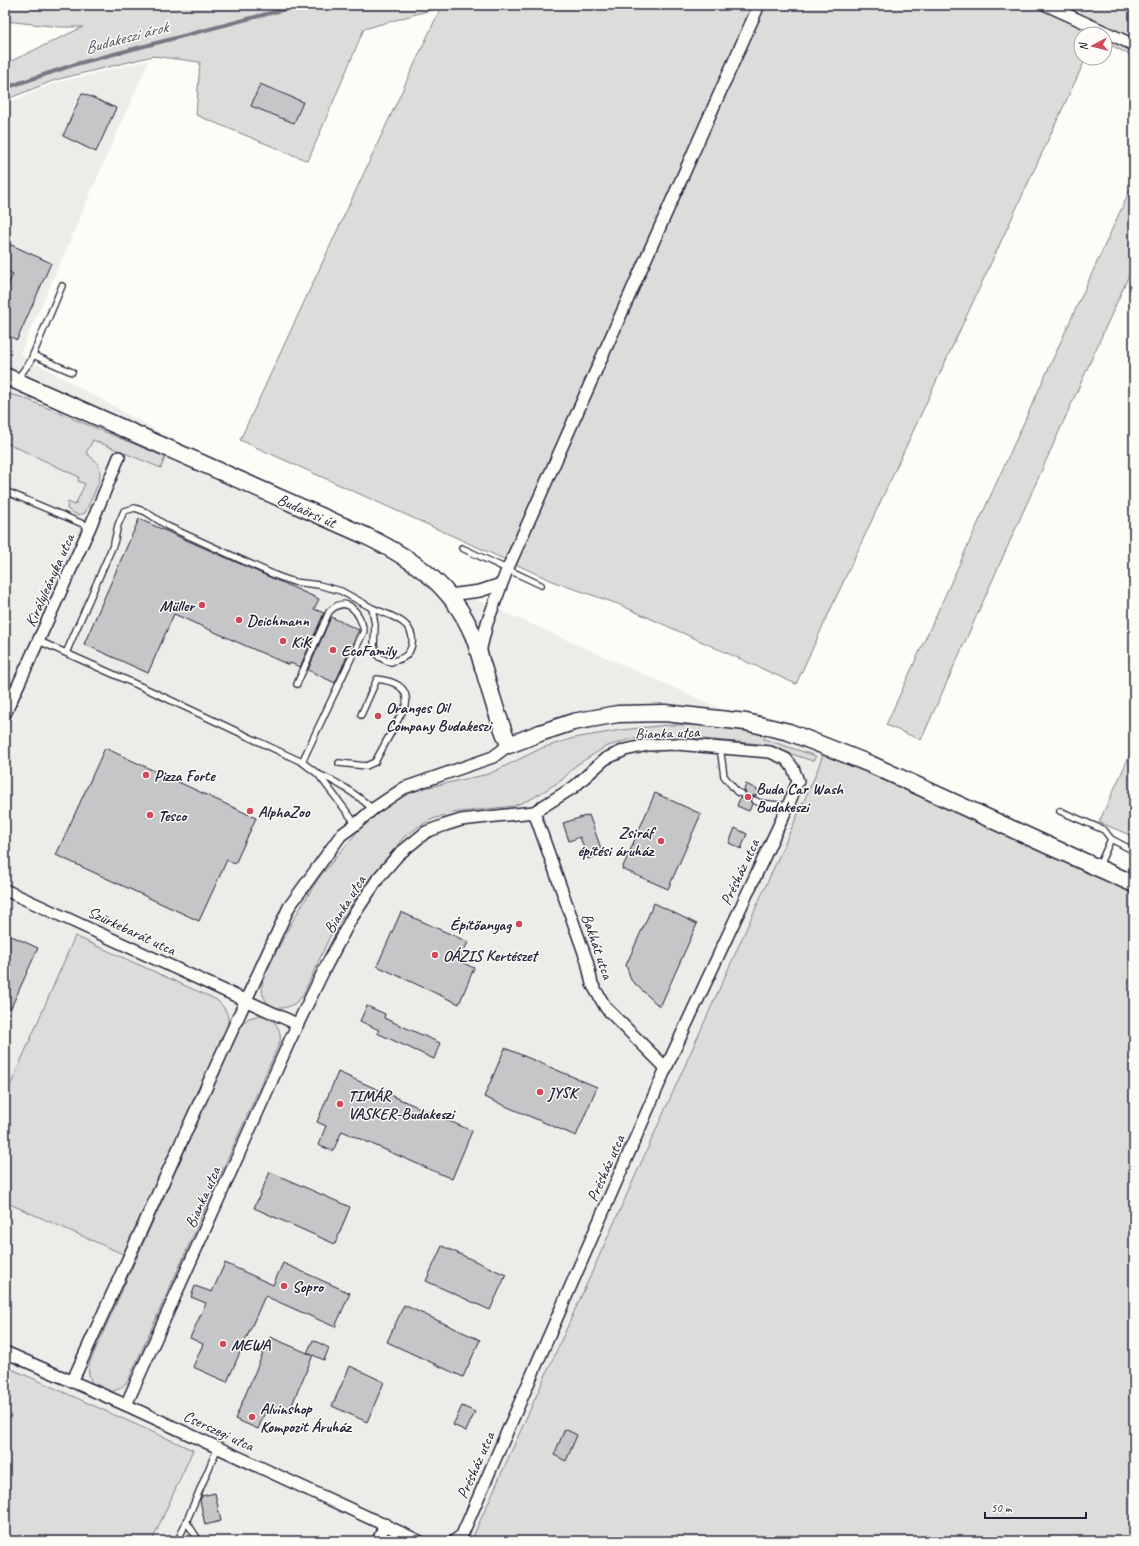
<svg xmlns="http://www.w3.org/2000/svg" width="1139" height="1546" font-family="Caveat,sans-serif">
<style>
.built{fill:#ecece9}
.green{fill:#dddcdb;stroke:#807f8b}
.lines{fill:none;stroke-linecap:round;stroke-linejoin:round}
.stream{stroke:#787885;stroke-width:4}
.building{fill:#c6c6c8;stroke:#22223b}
.service-casing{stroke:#22223b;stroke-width:8}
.minor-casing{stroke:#22223b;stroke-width:14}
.secondary-casing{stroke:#22223b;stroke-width:19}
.service{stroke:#fdfcf7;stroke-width:5.5}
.minor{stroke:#fdfcf7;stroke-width:11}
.secondary{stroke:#fdfcf7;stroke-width:16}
.poi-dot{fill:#d1495b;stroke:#fdfcf7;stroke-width:1.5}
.labels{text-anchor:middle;stroke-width:3;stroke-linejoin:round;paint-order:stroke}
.street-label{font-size:16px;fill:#22223b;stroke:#fdfcf7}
.poi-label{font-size:16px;font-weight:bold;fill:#22223b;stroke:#fdfcf7;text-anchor:start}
.water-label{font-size:17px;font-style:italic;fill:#545466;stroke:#fdfcf7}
</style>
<rect width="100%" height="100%" fill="#fdfcf7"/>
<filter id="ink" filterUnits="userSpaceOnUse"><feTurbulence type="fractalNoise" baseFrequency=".025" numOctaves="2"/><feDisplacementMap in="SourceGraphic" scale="8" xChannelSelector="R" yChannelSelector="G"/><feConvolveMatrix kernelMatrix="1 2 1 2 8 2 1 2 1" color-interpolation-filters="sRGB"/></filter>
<g filter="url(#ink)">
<polygon class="built" points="149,60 20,354 392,562 823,754 816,774 471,1541 152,1541 192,1450 5,1366 5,104 56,83"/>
<g class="green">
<polygon points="5,5 1134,5 1134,57 1105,42 1105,34 1081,34 1081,58 1086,58 796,684 618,604 557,583 517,565 240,440 441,7 364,29 308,161 196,115 200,62 153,56 55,80 5,100 5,64 83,27 60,27 5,21"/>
<polygon points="1134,181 1134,264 921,740 886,725"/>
<path d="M5,393L21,397L165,457L161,468L93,440L86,453C92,458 99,462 100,470C102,481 89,503 85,513L78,515L70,511L67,509L68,502L75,505L85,484L78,481L79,477L5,442Z"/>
<path d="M667,725H699L765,733L764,739L816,756L813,761L761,744L691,738L657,737L631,739L605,747L591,756L575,766L562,780L533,798L514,806L451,813L433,819L418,827L404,837L370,878L330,936L303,995C285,1019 256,1008 263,978L290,925L318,879L362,826L386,806L401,797L424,788L489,774L542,748L574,738L621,730Z"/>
<polygon points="1134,746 1134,837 1099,822"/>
<polygon points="823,754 1054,854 1134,892 1134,1541 471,1541 816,774"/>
<path d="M75,936L217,1000C227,1010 230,1016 227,1030L123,1254L5,1202V1084L10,1086Z"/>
<path d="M260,1015C274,1018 282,1028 280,1042L128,1381C111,1402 85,1390 89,1364L241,1025L249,1018Z"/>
<polygon points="5,1366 193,1450 152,1541 5,1541"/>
</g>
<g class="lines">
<polyline class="stream" points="5,88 76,64 301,5"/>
</g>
<g class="building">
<polygon points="260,84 303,102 294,123 251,106"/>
<polygon points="82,93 116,108 96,152 63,136"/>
<polygon points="5,242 51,263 17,340 5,334 5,292 13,274 5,270"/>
<polygon points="139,519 319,599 314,609 324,613 300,667 290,663 289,665 174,614 148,673 84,644"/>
<polygon points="331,617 359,630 335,683 308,670"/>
<polygon points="105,748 256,818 235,864 227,860 199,921 56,855"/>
<polygon points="746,784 758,790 756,796 752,796 750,798 752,804 749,811 737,806 740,798 743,798 746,796 746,793 744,790"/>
<polygon points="655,793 701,814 668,889 622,869"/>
<polygon points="589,815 603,854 588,859 580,837 569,841 563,823"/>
<polygon points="735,828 747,834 741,849 729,843"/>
<polygon points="654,903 697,924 660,1007 631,980 626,965"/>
<polygon points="401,912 468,942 459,961 474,968 459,1004 377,966"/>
<polygon points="5,933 38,948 5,1021"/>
<polygon points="367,1006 385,1014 384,1018 440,1043 434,1059 377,1033 379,1030 360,1021"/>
<polygon points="505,1048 597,1087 576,1136 484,1097"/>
<polygon points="338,1072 472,1131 452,1179 342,1131 333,1151 318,1145 326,1126 317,1122"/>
<polygon points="270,1172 350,1207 335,1244 254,1208"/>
<polygon points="442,1246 506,1275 490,1310 426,1281"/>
<polygon points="225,1263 273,1285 283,1263 350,1293 335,1327 265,1296 227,1382 193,1367 203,1344 190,1338 206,1303 191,1297 195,1286 212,1292"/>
<polygon points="404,1305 480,1340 463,1377 387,1342"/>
<polygon points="270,1337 312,1355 307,1353 313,1340 329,1348 324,1360 313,1355 288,1414 268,1405 258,1429 235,1419"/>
<polygon points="350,1366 384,1382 367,1422 332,1406"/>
<polygon points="462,1406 475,1412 466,1431 453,1425"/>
<polygon points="565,1429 577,1435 566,1461 554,1455"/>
<polygon points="215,1493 221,1521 205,1525 200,1500 202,1496"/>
</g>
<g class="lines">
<defs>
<g id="service">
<polyline points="33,355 72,372"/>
<polyline points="17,379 30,362 62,286"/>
<polyline points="5,491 90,527"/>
<polyline points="462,548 541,585"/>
<polyline points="39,641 151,691 302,762 318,774 356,824"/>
<path d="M66,653L114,543L118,525L124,511L135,508L146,512L167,526L277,576L294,582L319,585L341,591L372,608L375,625L374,646L379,657C382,658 387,662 391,662C391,662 396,660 397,660C413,656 417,637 406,625C397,616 383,613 372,608"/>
<path d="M297,684L329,612C347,593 360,613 364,631L302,762"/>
<polyline points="720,747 724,776 737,792 742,794"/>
<path d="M339,763L366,766L375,762L406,705C409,686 393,681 377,679L361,715"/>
<path d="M318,774C339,782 356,794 373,809"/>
<polyline points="754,800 760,803 788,806"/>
<polyline points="1060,811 1104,830 1111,839 1134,851"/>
<polyline points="1098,868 1111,839"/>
<polyline points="186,1521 199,1541"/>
<polyline points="178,1541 218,1447"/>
</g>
<g id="minor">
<polyline points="1046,5 1134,45"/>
<polyline points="449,595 480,591 501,584"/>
<polyline points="480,652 487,623 507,570 759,5"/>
<polyline points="5,714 90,527 119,457"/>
<polyline points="534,812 587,961 592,984 606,1008 666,1068"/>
<polyline points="5,890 297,1024"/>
<polyline points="5,1352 126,1405 419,1541"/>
<polyline points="72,1382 246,1000 289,907 341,835 356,824 373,809 404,788 493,757 509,745"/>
<polyline points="126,1405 290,1040 324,970 351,919 379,877 399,854 426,832 445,825 461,820 534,812 574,787 605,759 625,750 648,745 676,744 770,752 786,759 793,768 798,781 788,806 666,1068 462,1535 454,1541"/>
<polyline points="378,1541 385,1524"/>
</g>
<path id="secondary" d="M5,376L366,536C413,559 452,585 473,635C478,646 480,659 484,670C491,695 499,721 509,745L540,733L573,722L618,714L665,713L746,722L789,732L870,764L1047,845L1134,884"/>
</defs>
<use href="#service" class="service-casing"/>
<use href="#minor" class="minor-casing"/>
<use href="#secondary" class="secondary-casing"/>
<use href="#service" class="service"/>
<use href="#minor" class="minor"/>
<use href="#secondary" class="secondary"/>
</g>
</g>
<g class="poi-dot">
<circle cx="202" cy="605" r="4"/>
<circle cx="239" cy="620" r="4"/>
<circle cx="283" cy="641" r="4"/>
<circle cx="333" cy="650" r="4"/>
<circle cx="378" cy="716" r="4"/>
<circle cx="146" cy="775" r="4"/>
<circle cx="748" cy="797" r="4"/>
<circle cx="250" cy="811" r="4"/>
<circle cx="150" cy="815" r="4"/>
<circle cx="661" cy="841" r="4"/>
<circle cx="519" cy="924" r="4"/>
<circle cx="435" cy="955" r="4"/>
<circle cx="540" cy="1092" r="4"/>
<circle cx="340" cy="1104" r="4"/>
<circle cx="284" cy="1286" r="4"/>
<circle cx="223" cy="1344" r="4"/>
<circle cx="252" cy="1417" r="4"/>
</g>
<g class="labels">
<g class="street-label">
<text transform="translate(307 510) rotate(24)" y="6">Budaörsi út</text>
<text transform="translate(49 580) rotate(-66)" y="6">Királyleányka utca</text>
<text transform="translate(667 732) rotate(-2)" y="6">Bianka utca</text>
<text transform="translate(739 872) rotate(-65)" y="6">Présház utca</text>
<text transform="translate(344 904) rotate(-58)" y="6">Bianka utca</text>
<text transform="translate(132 930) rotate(25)" y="6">Szürkebarát utca</text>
<text transform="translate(598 946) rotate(71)" y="6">Bakhát utca</text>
<text transform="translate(605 1168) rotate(-66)" y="6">Présház utca</text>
<text transform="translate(202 1197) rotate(-66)" y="6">Bianka utca</text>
<text transform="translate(219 1430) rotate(25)" y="6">Cserszegi utca</text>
<text transform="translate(475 1465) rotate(-66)" y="6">Présház utca</text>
</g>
<g class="poi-label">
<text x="194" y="611" text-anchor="end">Müller</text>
<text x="247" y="626">Deichmann</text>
<text x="291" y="647">KiK</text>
<text x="341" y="656">EcoFamily</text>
<text x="386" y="713">Oranges Oil<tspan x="386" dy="18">Company Budakeszi</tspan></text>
<text x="154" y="781">Pizza Forte</text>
<text x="756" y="794">Buda Car Wash<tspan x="756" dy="18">Budakeszi</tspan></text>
<text x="258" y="817">AlphaZoo</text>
<text x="158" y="821">Tesco</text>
<text x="653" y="838" text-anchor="end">Zsiráf<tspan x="653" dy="18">építési áruház</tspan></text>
<text x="511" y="930" text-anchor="end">Építőanyag</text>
<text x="443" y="961">OÁZIS Kertészet</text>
<text x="548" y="1098">JYSK</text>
<text x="348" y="1101">TIMÁR<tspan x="348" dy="18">VASKER-Budakeszi</tspan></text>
<text x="292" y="1292">Sopro</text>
<text x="231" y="1350">MEWA</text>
<text x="260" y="1414">Alvinshop<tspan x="260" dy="18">Kompozit Áruház</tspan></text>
</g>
<g class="water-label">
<text transform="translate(126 37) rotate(-15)" y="6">Budakeszi árok</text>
</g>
</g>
<rect width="1139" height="1546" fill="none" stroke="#fdfcf7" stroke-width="20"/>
<rect x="10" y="10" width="1119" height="1526" fill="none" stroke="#22223b" stroke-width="1.5" filter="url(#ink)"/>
<g transform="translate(1093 46) rotate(263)"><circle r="19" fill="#fdfcf7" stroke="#a5a5ac"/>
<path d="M0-3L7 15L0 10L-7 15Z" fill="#d1495b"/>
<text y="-6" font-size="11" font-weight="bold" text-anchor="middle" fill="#22223b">N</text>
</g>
<path d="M985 1512v6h101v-6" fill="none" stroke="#22223b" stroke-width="2"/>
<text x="991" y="1512" font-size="12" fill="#22223b" stroke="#fdfcf7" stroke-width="3" paint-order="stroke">50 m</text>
</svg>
